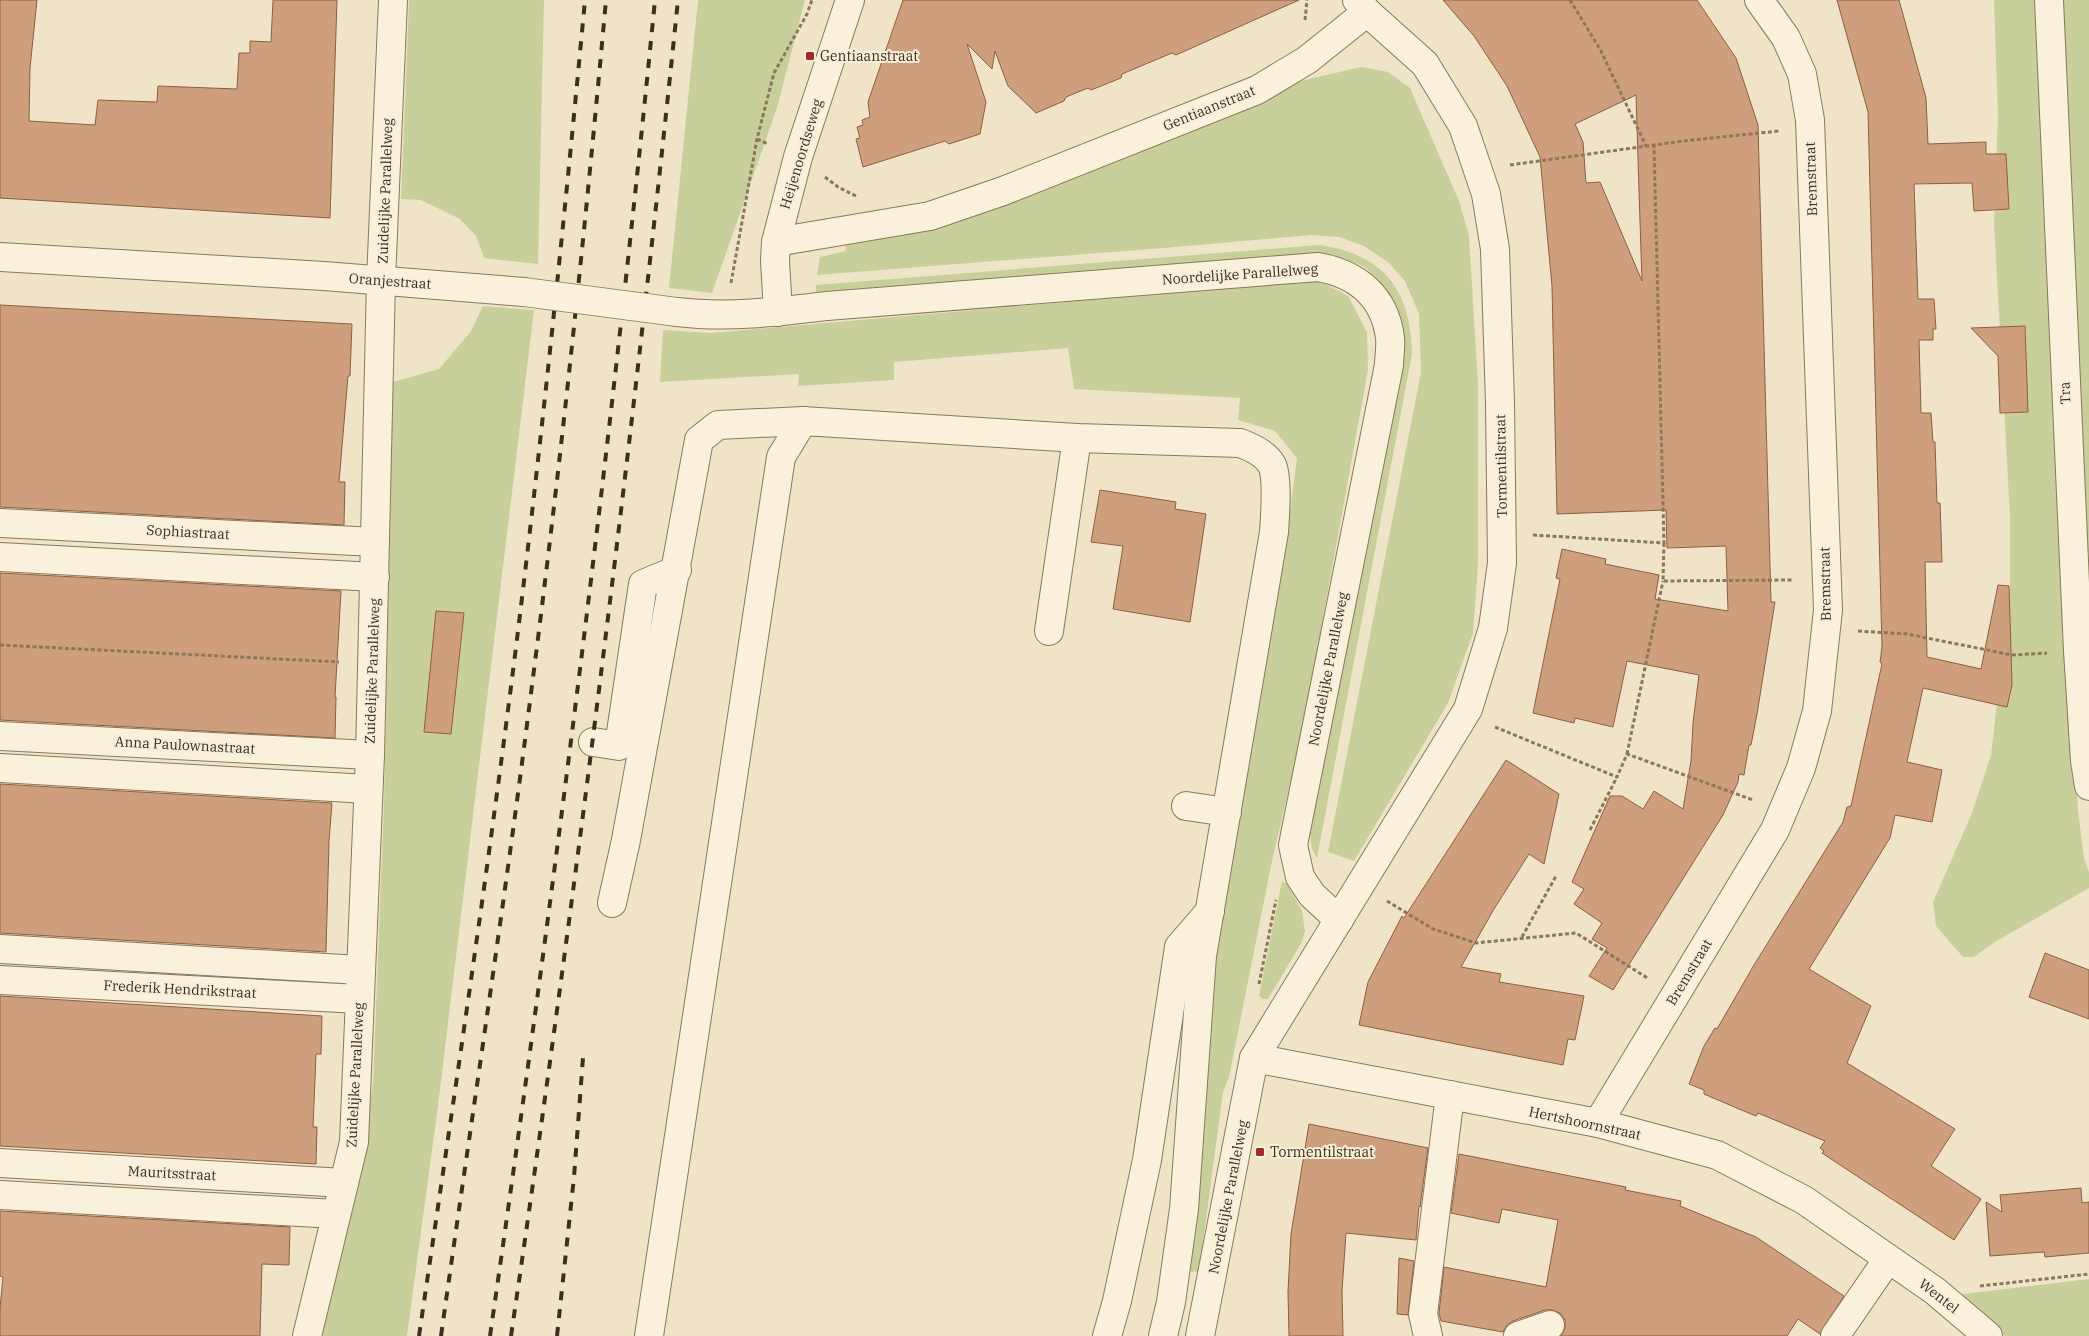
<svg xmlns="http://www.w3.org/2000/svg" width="2089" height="1336" font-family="'IBM Plex Serif',serif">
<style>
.green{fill:#c9cf9b}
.building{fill:#cf9f7d;stroke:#8d5f41;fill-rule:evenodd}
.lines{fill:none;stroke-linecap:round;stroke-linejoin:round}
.minor-casing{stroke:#8d765c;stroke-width:30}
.path{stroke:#8d765c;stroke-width:3;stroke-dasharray:4 2.5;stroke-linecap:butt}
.minor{stroke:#faf1dc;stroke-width:28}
.rail{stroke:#3d2e20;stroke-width:4;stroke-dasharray:9 9;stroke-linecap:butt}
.minor-bridge-casing{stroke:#8d765c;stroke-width:30;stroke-linecap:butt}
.minor-bridge{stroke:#faf1dc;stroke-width:28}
.poi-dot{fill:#9e2a2b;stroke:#f7eed8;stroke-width:2}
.labels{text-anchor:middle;stroke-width:4;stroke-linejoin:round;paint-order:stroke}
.poi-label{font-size:14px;fill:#3d2e20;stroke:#f7eed8;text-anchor:start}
.street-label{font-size:14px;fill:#3d2e20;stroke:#f7eed8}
</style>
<rect width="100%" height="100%" fill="#f0e4c8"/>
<g class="green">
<polygon points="409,0 544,0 538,264 484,258 476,236 460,219 421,200 401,199"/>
<polygon points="698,0 805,0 777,108 712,293 669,288"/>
<polygon points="1994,0 2034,0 2067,641 2078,810 2084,859 2089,872 2089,888 1995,942 1974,957 1963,957 1936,926 1933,902 1972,813 1991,755 2010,588 2010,517 1994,222 1998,115"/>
<polygon points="2062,0 2089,0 2089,573"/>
<polygon points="1362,67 1388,72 1410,88 1459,201 1469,235 1478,384 1478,566 1473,633 1448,703 1354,861 1328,852 1421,372 1419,314 1405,281 1389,263 1364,246 1339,237 1312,235 1164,248 817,275 820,257 846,251 845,241 1283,86 1313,78"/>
<path d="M1319,245C1384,254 1411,290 1412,354L1317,858L1312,849L1310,833L1402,364C1405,333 1403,314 1384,288C1377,278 1368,268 1356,263C1343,257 1328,256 1315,254L816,292V285Z"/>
<polygon points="1318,280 1348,296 1367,332 1368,370 1303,729 1272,861 1229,1077 1223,1092 1199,1272 1186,1271 1211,970 1285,550 1297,458 1275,431 1238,420 1240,398 1074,389 1068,348 894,362 894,380 798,386 799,374 660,382 663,330 711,333"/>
<polygon points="483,306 534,310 438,1106 407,1336 320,1336 366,1137 373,1083 384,803 393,382 439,369 471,331"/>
<polygon points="1282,881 1288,885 1302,911 1305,931 1302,942 1268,999 1263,999 1259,996"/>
<polygon points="2089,1279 2089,1336 2005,1336 1956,1295"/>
</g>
<g class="building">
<polygon points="0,0 37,0 30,68 29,121 95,125 98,100 157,102 158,86 237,89 239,53 250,53 250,41 271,42 273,0 337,0 330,218 0,198"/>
<polygon points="903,0 1299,0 1176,55 1172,53 1122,74 1121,78 1091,90 1088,88 1066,97 1064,101 1036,113 1008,86 995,51 992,69 967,44 986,102 980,134 949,144 945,141 863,167 856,139 860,138 857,127 863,125 862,120 870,117 868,102"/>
<path d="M1443,0H1697L1736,58L1758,125L1771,602H1775L1757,714L1751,745H1749L1744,775L1739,774L1738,782L1723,815L1613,990L1589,976L1607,948L1592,939L1602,923L1574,904L1584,889L1572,882L1610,796H1622L1643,809L1654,791L1683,809L1691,761L1693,723L1699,675L1627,661L1613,727L1575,718L1574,723L1533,713L1560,579L1556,578L1562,549L1606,559L1605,564L1659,575L1655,599L1728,611L1726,546L1667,548L1666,510L1557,514L1552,286L1540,157L1507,86L1474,36ZM1636,95L1639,191L1642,281L1600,182L1586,183L1583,142L1575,124Z"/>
<polygon points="1837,0 1899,0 1926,98 1928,144 1986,142 1986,154 2006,154 2009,209 1974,211 1972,183 1914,184 1918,299 1934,299 1936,329 1933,329 1933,340 1919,340 1921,413 1931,413 1933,442 1935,442 1937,503 1940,503 1942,562 1925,562 1927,657 1981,669 1998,585 2009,586 2012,685 2007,707 1923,688 1907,762 1942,770 1932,822 1895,815 1890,838 1809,969 1871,1006 1847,1063 1955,1129 1931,1166 1981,1199 1954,1240 1822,1153 1824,1151 1820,1148 1825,1141 1758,1113 1756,1116 1739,1109 1704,1094 1704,1090 1689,1084 1704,1046 1715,1028 1717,1029 1754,965 1843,822 1847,807 1851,806 1882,664 1880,662 1882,647 1868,112"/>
<polygon points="0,305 352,324 350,376 348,376 339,482 345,482 344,525 0,507"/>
<polygon points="2025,326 2028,412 2000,413 1998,356 1971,328"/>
<polygon points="1100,490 1176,502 1175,509 1206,514 1190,622 1113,609 1123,546 1091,542"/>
<polygon points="0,573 341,591 335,697 336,697 335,738 0,720"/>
<polygon points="436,611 464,613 451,734 424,732"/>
<polygon points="1506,760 1559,794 1544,864 1529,854 1494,909 1461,967 1501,974 1499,982 1584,996 1575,1040 1568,1039 1563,1065 1359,1025 1368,982 1402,916 1404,918"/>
<polygon points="0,784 332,803 329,841 326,952 0,933"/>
<polygon points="2045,953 2089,970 2089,1019 2029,997"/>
<polygon points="0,996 322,1016 321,1054 316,1054 313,1127 317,1127 316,1164 0,1146"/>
<polygon points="1309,1124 1428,1148 1420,1207 1419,1206 1416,1240 1346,1233 1342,1291 1343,1336 1289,1336 1288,1292 1291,1234"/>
<polygon points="1459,1154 1626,1187 1625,1190 1681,1201 1680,1206 1756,1237 1844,1296 1820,1334 1798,1319 1787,1336 1561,1336 1565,1328 1565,1320 1560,1313 1552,1310 1545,1310 1513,1321 1507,1325 1503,1332 1441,1321 1439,1313 1444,1267 1546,1287 1558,1220 1502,1209 1499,1223 1451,1213"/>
<polygon points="2081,1188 2082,1203 2089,1202 2089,1253 2045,1257 2044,1252 1990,1256 1986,1202 2002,1212 2000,1195"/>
<polygon points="0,1211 290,1227 289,1265 262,1264 260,1336 0,1336 0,1308 3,1277 0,1276"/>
<polygon points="1399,1258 1414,1261 1408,1315 1397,1314"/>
</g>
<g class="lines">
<defs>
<g id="minor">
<polyline points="2049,0 2078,651 2085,761 2089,786"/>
<polyline points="776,242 930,216 1003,191 1257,90 1307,60 1367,12"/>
<polyline points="0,257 324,276 524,292"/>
<path d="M677,312C728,318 777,312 827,306L1318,267C1357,274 1385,297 1390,338C1391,347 1389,357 1389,365L1293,845L1300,877L1312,895L1339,920"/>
<polyline points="778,312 775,261 776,242 798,157 850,0"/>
<polyline points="0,523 375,542"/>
<polyline points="0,557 375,577"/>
<polyline points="1049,631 1077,438"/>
<polyline points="0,736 370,755"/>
<polyline points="593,742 619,746 643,584 677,570"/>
<polyline points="0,768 368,789"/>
<polyline points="1186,806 1227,812"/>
<polyline points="612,903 626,840 699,440 718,425 803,421"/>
<polyline points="0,949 360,970"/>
<polyline points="0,980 359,999"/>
<polyline points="1254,1058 1598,1123 1717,1155 1804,1200 1935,1291 1988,1336"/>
<polyline points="1598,1123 1775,830 1801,768 1817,711 1828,610 1810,120 1802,74 1786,38 1759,0"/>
<polyline points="0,1163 344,1183"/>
<polyline points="0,1195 336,1214"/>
<polyline points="307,1336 354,1142 370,755 381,280 393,0"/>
<path d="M649,1336L781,457L803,421L1077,438L1240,443C1251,447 1266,454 1272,465C1278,478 1275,517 1274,532L1202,956L1184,1209L1171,1302L1163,1336"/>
<polyline points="1107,1336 1117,1301 1147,1160 1179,947 1210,911"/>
<polyline points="1200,1336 1254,1058 1468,709 1493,628 1502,563 1500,403 1495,249 1486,194 1463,126 1425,64 1367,12 1357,0"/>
<polyline points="1428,1336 1423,1314 1450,1095"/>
<polyline points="1518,1336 1550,1325"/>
<polyline points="1835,1336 1888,1259"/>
</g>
</defs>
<use href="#minor" class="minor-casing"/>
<g class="path">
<polyline points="1570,0 1600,49 1646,146"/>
<polyline points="1305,20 1307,0"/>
<polyline points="757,139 768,144"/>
<polyline points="1510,165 1683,141 1779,131"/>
<polyline points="825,177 838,187 856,196"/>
<polyline points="731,283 757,139 774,73 807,14 812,0"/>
<polyline points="1533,535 1664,543 1654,145"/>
<polyline points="1664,543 1663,581 1794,580"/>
<polyline points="1858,631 1907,634 2012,655 2047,653"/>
<polyline points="0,645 339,662"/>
<polyline points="1495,727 1617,777 1627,754 1753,800"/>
<polyline points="1627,754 1663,581"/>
<polyline points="1590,830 1617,777"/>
<polyline points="1387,901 1433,929 1476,943 1576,933 1649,979"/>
<polyline points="1522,937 1556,876"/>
<polyline points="1259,984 1276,900"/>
<polyline points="1980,1286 2089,1274"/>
</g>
<use href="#minor" class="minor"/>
<g class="rail">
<path d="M419,1336C453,1104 488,872 517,639C543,427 565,213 585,0"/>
<path d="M441,1336C471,1122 504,908 531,693C561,462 585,231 606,0"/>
<path d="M490,1336C554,892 611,447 655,0"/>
<path d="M511,1336C576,892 632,446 678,0"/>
<polyline points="557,1336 574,1177 583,1058"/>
</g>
<defs>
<polyline id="minor-bridge" points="524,292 677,312"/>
</defs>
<use href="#minor-bridge" class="minor-bridge-casing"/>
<use href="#minor-bridge" class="minor-bridge"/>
</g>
<g class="poi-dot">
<rect x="805" y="51" width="10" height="10" rx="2.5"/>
<rect x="1255" y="1147" width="10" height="10" rx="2.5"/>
</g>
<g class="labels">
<g class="poi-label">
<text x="820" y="61">Gentiaanstraat</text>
<text x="1270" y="1157">Tormentilstraat</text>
</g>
<g class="street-label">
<text transform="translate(1209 108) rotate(-22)" y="5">Gentiaanstraat</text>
<text transform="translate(801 154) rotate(-73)" y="5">Heijenoordseweg</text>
<text transform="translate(1811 179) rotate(-92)" y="5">Bremstraat</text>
<text transform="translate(385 191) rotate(-88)" y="5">Zuidelijke Parallelweg</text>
<text transform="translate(1240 274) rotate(-4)" y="5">Noordelijke Parallelweg</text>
<text transform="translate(390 281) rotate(4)" y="5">Oranjestraat</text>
<text transform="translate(2065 393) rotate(-93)" y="5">Tra</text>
<text transform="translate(1501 466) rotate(-91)" y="5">Tormentilstraat</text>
<text transform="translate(188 532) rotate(3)" y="5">Sophiastraat</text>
<text transform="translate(1825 584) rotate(-91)" y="5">Bremstraat</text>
<text transform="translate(1328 669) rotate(-79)" y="5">Noordelijke Parallelweg</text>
<text transform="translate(372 671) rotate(-88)" y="5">Zuidelijke Parallelweg</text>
<text transform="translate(185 745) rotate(3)" y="5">Anna Paulownastraat</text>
<text transform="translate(1689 972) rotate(-59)" y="5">Bremstraat</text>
<text transform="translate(180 989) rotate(3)" y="5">Frederik Hendrikstraat</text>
<text transform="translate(355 1075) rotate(-87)" y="5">Zuidelijke Parallelweg</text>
<text transform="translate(1585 1123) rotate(12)" y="5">Hertshoornstraat</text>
<text transform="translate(172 1173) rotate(3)" y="5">Mauritsstraat</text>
<text transform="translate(1228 1197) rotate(-79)" y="5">Noordelijke Parallelweg</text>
<text transform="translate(1939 1296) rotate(38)" y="5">Wentel</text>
</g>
</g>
</svg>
